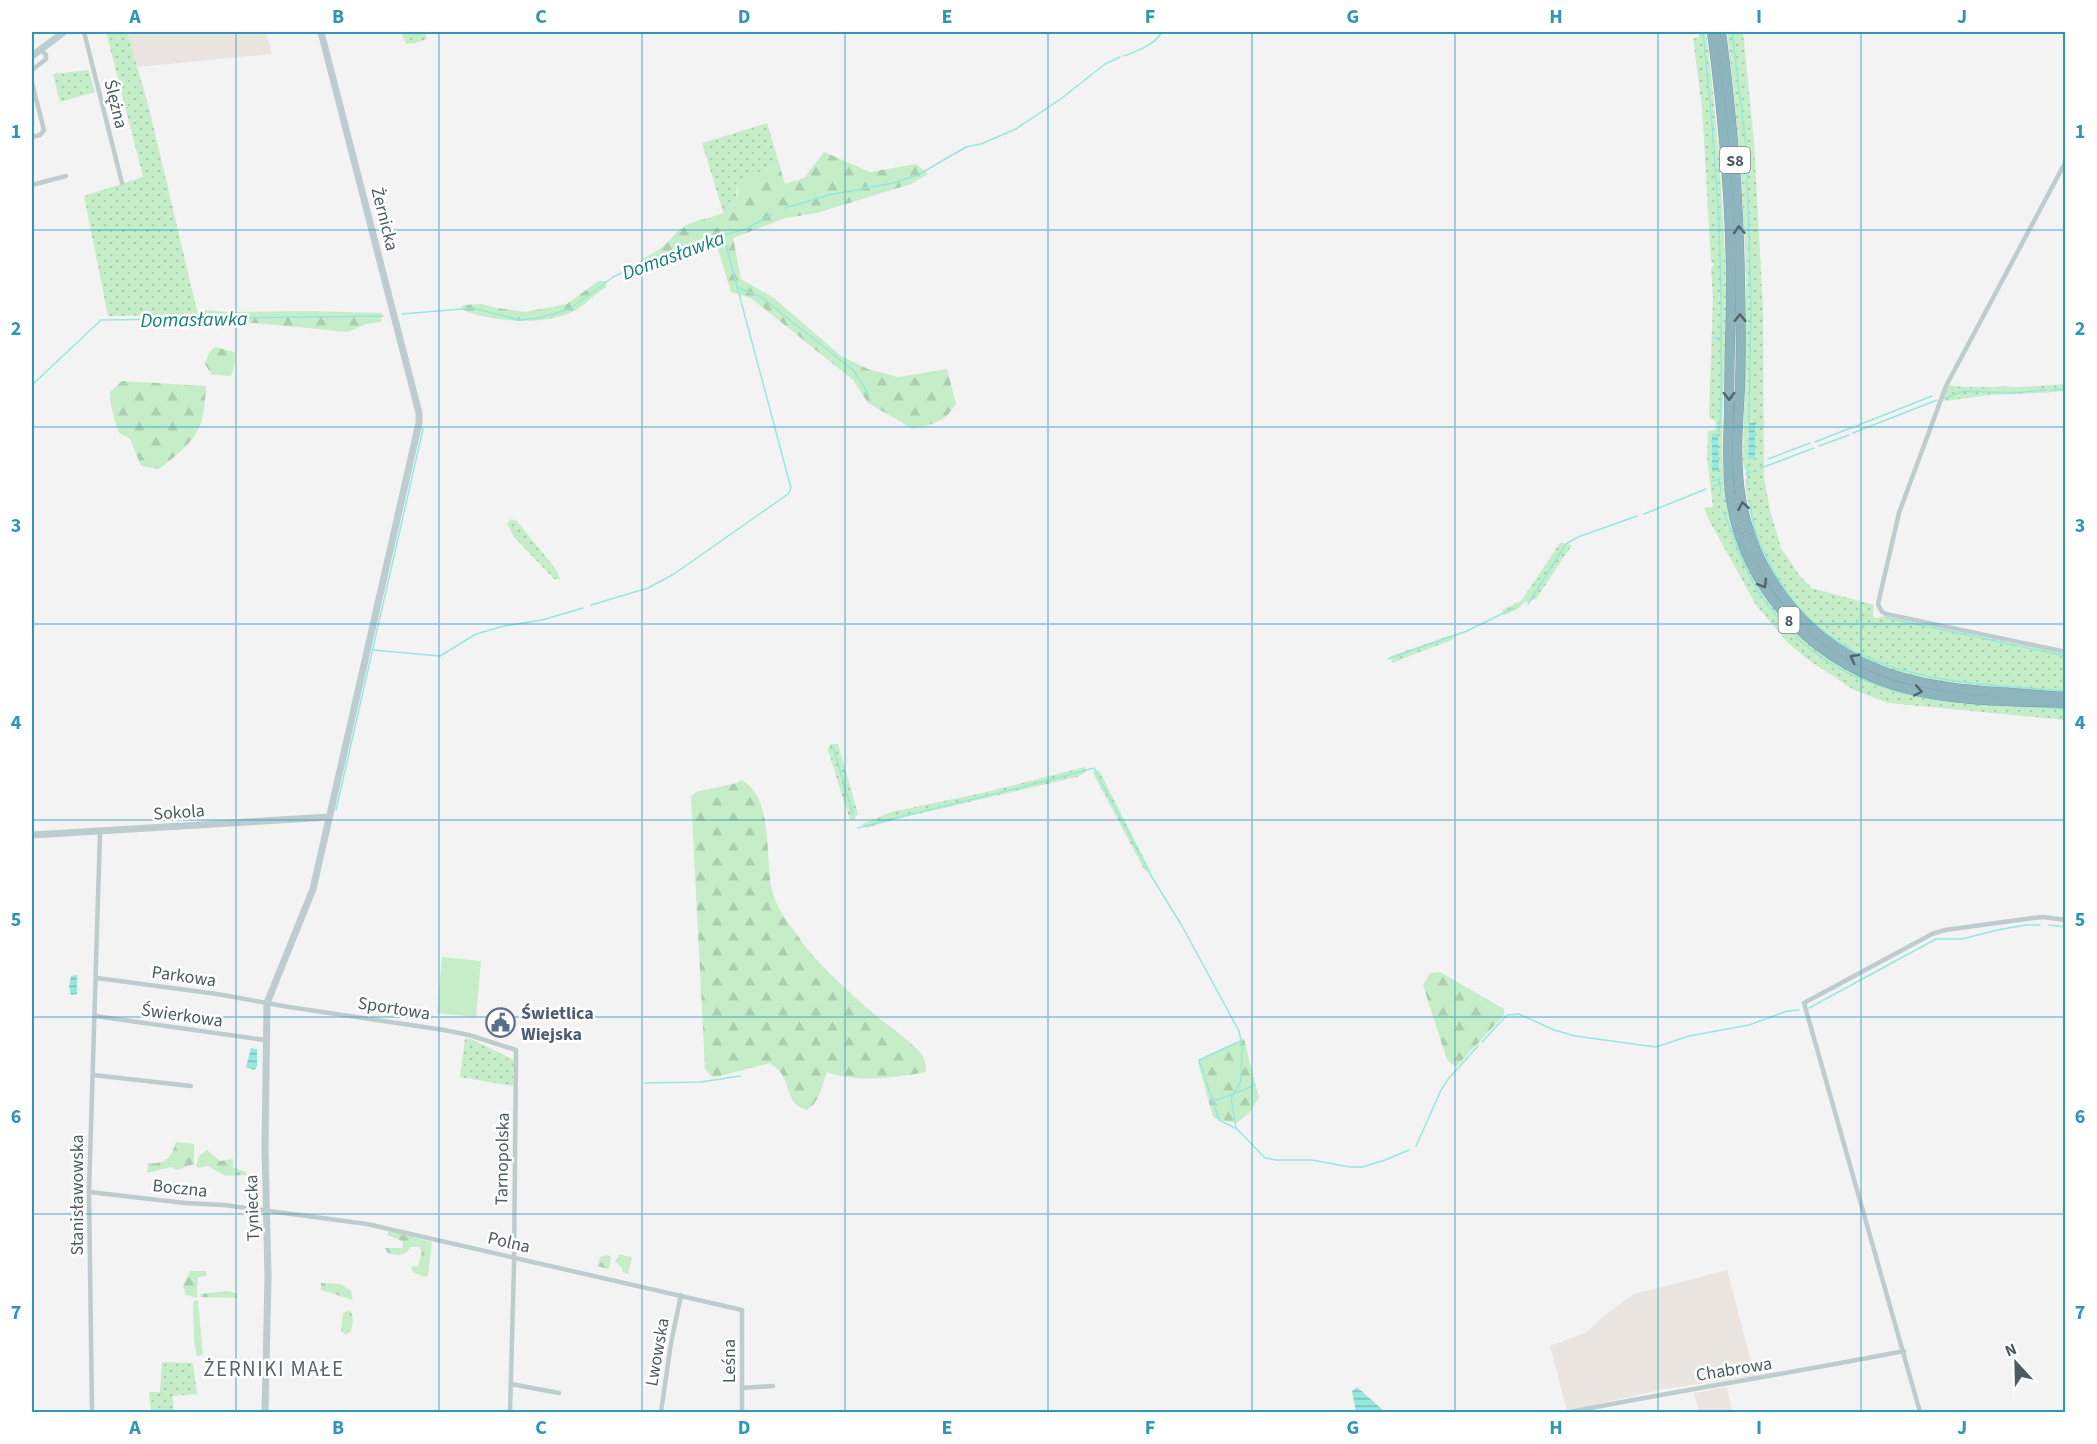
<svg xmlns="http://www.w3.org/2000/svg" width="2097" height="1444" font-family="'Source Sans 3',sans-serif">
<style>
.commercial{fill:#eae5e1}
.grass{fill:url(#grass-dots);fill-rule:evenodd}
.forest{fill:url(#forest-firs)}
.garden{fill:#c5eec8}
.water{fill:url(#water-rules)}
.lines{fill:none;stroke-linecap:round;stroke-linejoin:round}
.stream{stroke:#95e8df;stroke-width:1.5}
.highway-casing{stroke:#799fa9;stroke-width:10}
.street{stroke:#bfccce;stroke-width:4.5}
.secondary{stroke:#bdcccf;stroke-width:7}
.highway{stroke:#8eb4bd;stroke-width:9}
.oneway{stroke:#526568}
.grid{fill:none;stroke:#3195b6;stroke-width:1.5;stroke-opacity:0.55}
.labels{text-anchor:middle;stroke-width:5;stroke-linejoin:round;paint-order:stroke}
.shield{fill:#fff;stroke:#818d8f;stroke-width:1.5}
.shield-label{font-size:16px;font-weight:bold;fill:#4b5c5f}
.street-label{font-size:18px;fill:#4b5c5f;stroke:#fff}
.service-label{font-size:18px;font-weight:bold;fill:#4e5e75;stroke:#fff;text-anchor:start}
.water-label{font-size:20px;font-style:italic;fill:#158276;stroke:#fff}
.quarter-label{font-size:21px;letter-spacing:1.5px;fill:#5f6567;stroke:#fff}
.neatline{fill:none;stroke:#3195b6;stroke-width:2}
.grid-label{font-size:20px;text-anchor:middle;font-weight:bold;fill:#3195b6}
</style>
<defs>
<pattern id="grass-dots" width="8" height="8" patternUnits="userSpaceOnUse" patternTransform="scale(1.5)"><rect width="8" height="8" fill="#c5eec8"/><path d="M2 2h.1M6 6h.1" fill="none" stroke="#abceae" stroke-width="1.8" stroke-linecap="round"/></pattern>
<pattern id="forest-firs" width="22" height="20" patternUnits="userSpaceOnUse" patternTransform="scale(1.5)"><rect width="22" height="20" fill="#c5eec8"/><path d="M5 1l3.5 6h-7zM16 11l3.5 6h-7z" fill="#abceae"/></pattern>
<pattern id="water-rules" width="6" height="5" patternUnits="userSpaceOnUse" patternTransform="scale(1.5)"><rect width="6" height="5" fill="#95e8df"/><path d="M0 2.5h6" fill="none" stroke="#7cbfb8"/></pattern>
</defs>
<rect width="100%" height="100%" fill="#f4f3f3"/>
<g class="commercial">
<polygon points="127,32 266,32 272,54 137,67"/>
<polygon points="1727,1270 1755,1376 1664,1389 1567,1411 1550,1346 1587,1332 1605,1315 1634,1294"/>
<polygon points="1727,1387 1732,1412 1699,1412 1694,1393"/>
</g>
<g class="grass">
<polygon points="106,32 127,32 149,108 198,315 108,316 84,196 143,177"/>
<polygon points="400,32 425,32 427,39 416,43 406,44"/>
<path d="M1699,32H1706C1717,119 1724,206 1726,293C1727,356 1719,420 1724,483C1726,506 1733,528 1742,549C1774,628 1832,674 1914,694L2065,706V720L1888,703L1854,690L1807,659L1787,642L1756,605L1710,522L1704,508L1713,507L1707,458L1708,431L1715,430L1716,422L1709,417L1713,297L1711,269L1714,264L1711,262L1702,107L1693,39L1699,37Z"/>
<path d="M1727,32H1743L1754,142L1763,309L1764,478L1770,510L1781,548L1800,576L1812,588L1874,605L1873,617L1877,618L1884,616L2065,654V694C2040,691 2014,688 1989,686C1963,683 1937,682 1912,676C1818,654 1756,578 1745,483V479L1747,478L1748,476L1746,473L1747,469H1744L1743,462C1744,406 1746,349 1746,292C1745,205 1737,118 1727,32ZM1755,423V459H1748L1749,424Z"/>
<polygon points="89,70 95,92 60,102 53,74"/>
<polygon points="767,123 779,163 738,184 736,201 724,215 702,143"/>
<polygon points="2065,384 2065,391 2039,393 2038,386"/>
<polygon points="1949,385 1963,387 1993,387 1991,395 1945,401 1944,396"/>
<polygon points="511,519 517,521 558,572 560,579 554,579 514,537 507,524"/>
<polygon points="1560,543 1572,545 1536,599 1523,603 1518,609 1504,615 1502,610 1521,601"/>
<polygon points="1451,635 1454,639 1392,663 1391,656"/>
<polygon points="830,744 838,744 858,814 853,820 850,820 828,750"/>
<polygon points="1085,767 1086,772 1077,777 905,817 866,828 862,824 891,812 982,793"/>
<polygon points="1099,770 1148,866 1151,872 1145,871 1093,773"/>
<polygon points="465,1038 471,1039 514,1060 513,1086 460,1077"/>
<polygon points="162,1362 193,1363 197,1394 173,1396 174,1412 151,1412 149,1392 160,1392"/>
</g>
<g class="forest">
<path d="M824,152L870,172L916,164L928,174L911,184L817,213L786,218L733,238L741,279L774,298L841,356L868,369L898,377L947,369L956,404C944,423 935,423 913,429L868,403L853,380L751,298L731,292L716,243L663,261L643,273L637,272L633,266C642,258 652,255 661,248C669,242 676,231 685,226C706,214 741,220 738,184L779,163L785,184L804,178Z"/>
<path d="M598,281H606V287C596,294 586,303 576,310C545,327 491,322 460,309L463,305L482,304L497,308L525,312L567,304Z"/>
<polygon points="198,310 229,312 306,311 382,313 381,322 366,324 348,332 253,323 198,323"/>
<polygon points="215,347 235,352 235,364 231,376 212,375 205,364 209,353"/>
<path d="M122,381L206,386C205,397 205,408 202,419C197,440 175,457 159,469L141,466L130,439L118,432L111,405L110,392Z"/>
<polygon points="2003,386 2018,387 2038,386 2039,393 1991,395 1993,387"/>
<path d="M741,780C775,796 764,864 773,894C778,912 792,927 802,942C818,964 851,994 873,1013C889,1027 908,1038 922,1055C926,1061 926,1065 926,1072C894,1078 858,1083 827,1072C822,1085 820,1102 807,1110C788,1105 791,1091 783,1077C781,1071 774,1067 770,1063L720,1076L712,1077L705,1069L691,796L696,792L737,783Z"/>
<polygon points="1440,972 1504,1009 1504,1015 1456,1067 1447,1060 1423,985 1430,973"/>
<polygon points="1244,1039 1259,1098 1249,1113 1237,1123 1224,1121 1213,1117 1198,1062 1207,1055"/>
<path d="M176,1142L194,1144V1164L177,1170L171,1167L147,1173L148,1163C164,1165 172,1158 176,1142Z"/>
<polygon points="207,1150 220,1161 233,1159 233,1167 246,1172 246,1175 226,1176 208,1166 198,1168 196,1165 199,1156"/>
<path d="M389,1231L432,1242L428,1276L424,1277L413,1272L411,1267L418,1266L422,1251L420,1247H411C403,1257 399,1256 388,1253L385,1248H402L403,1245L402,1241L387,1235Z"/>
<polygon points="606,1255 611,1256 610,1266 608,1269 597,1266 600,1257"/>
<polygon points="620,1255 632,1257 628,1274 623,1272 622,1268 615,1261"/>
<polygon points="190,1271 206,1271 206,1276 198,1277 197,1298 186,1295 183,1285"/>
<polygon points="321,1283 341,1284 351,1291 353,1300 321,1290"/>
<polygon points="226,1291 237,1293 237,1298 201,1297 199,1294"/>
<polygon points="198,1300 203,1355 197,1356 194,1342 193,1302"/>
<path d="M350,1310C354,1317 353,1324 351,1331L346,1335L341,1331L343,1313Z"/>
</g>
<polygon class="garden" points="442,957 481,961 476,1017 437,1013"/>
<g class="water">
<polygon points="1749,423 1755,423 1755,459 1748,459"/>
<polygon points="1712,434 1718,434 1719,471 1712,472"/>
<polygon points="77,975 77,994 71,995 69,987 71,976"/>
<polygon points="251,1048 257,1049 257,1067 254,1070 246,1067"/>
<polygon points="1357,1387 1385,1412 1356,1412 1352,1391"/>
</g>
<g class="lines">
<g class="stream">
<path d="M1703,32C1714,138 1723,244 1721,352C1721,373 1723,415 1718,434"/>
<polyline points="1732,32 1745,137 1748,203 1751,303 1749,423"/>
<path d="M1124,56C1139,50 1153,46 1162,32"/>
<polyline points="785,208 829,195 893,183 918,175 966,147 981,144 1016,129 1062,98 1105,64 1120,57"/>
<polyline points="737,287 761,297 825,348 854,371 869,395"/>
<polyline points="402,314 473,308 519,320 539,318 570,309 613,277 651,259 691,244 746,229 772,214"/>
<polyline points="1713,338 1720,338"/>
<polyline points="32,385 101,320 383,316"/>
<polyline points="2052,390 2066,389"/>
<polyline points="1945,398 1964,391 2013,393 2046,390"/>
<polyline points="1856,426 1932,396"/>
<polyline points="1853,433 1937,400"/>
<polyline points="1815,442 1853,427"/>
<polyline points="1819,446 1849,435"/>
<polyline points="1768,459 1810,443"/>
<polyline points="1747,466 1748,484"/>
<polyline points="1761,468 1814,448"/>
<polyline points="1746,474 1755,470"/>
<polyline points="1719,477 1721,492"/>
<polyline points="1712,481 1719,479"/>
<polyline points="1714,486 1722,483"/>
<path d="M1751,503C1750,527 1763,551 1774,572C1835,683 1955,682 2066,691"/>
<path d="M1723,512C1734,535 1740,561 1754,584C1802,665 1878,697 1969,703"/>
<polyline points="1644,514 1706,489"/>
<polyline points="1528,604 1566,544 1578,537 1637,516"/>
<polyline points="591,605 648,588 674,574 788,494 791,488 723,234"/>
<polyline points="1887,618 2066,656"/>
<polyline points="373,650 440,656 476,634 504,626 542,620 583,608"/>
<polyline points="1388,659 1467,631 1514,608"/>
<polyline points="2015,706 2066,709"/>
<polyline points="833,747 853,814"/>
<polyline points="336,810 423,429"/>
<path d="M858,828C936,807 1016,790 1094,768L1150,874L1182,926L1239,1031L1242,1045L1241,1081L1231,1098L1236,1128L1265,1158L1276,1160H1312L1350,1167H1362L1385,1160L1409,1150"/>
<polyline points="2049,925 2066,927"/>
<polyline points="1809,1008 1936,939 1962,939 1997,930 2026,925 2040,925"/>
<polyline points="1482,1042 1507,1015 1519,1014 1554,1030 1575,1036 1656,1047 1689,1036 1749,1025 1787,1011 1799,1010"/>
<polyline points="645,1083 701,1082 740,1076"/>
<path d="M1213,1101C1228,1096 1238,1093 1254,1085"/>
<polyline points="1235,1128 1219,1120 1199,1060 1241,1041"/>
<polyline points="1416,1146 1441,1090 1449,1078 1478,1046"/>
</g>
<defs>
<g id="highway">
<path d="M1712,32C1724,123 1732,215 1731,307C1730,342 1729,377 1729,412C1728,439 1727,466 1730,493C1743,591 1817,668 1912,690C1961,702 2015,701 2066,703"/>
<path d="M1721,32C1732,115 1739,200 1740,284C1741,319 1741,354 1740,388C1738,423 1735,458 1740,492C1751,568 1799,635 1870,666C1930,693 2001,691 2066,697"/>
</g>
</defs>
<use href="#highway" class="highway-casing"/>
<g class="street">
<polyline points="84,32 122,183"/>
<polyline points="32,70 46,59 46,55 41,49"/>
<polyline points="32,83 44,130 40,135 32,137"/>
<polyline points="2066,161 1946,386 1899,513 1878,604 1882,612 1886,614 2066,652"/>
<polyline points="32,185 66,176"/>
<polyline points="97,978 217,994 289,1007 444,1030 469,1035 516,1050 514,1266 510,1412"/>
<polyline points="95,1016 265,1040"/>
<polyline points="93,1075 191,1086"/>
<polyline points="89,1192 185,1203 224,1205 367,1224 742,1310 742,1412"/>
<polyline points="511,1384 559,1393"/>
<polyline points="742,1388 773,1386"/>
<polyline points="92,1412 89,1192 100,832"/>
<polyline points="661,1412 671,1343 681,1295"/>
<path d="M1570,1412C1681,1390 1792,1373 1904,1351"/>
<polyline points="1920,1412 1804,1003 1932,934 1945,930 2033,918 2043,917 2066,920"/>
</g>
<g class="secondary">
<polyline points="32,56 64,32"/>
<polyline points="32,835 329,817"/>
<polyline points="265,1412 268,1277 265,1148 267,1003 313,889 419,423 419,413 321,32"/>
</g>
<use href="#highway" class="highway"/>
</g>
<defs><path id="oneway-chevron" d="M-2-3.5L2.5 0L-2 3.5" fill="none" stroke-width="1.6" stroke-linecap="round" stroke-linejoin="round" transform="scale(1.5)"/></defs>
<g class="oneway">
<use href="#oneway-chevron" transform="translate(1739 230) rotate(-93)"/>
<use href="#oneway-chevron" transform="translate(1740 318) rotate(-90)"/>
<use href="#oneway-chevron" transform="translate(1729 396) rotate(91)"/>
<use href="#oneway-chevron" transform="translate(1743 506) rotate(-101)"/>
<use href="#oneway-chevron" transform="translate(1763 584) rotate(59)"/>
<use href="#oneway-chevron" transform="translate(1854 658) rotate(-152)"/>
<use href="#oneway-chevron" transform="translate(1918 691) rotate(11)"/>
</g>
<path class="grid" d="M236,32V1412M439,32V1412M642,32V1412M845,32V1412M1048,32V1412M1252,32V1412M1455,32V1412M1658,32V1412M1861,32V1412M32,230H2066M32,427H2066M32,624H2066M32,820H2066M32,1017H2066M32,1214H2066"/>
<defs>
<symbol id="civic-ring" viewBox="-11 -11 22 22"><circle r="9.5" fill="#fff" stroke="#5c6f8a" stroke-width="1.5"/><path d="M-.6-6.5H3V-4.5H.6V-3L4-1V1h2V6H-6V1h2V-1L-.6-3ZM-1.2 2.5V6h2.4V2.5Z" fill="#5c6f8a"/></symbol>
</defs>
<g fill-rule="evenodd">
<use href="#civic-ring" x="484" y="1006" width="33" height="33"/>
</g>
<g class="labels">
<g class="shield">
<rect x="1720" y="147" width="30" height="26" rx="4.5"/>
<rect x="1778.5" y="607" width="21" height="26" rx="4.5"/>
</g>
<g class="shield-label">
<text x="1735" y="166">S8</text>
<text x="1789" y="626">8</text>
</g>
<g class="street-label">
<text transform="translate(116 104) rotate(76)" y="6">Ślężna</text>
<text transform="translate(385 219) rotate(76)" y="6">Żernicka</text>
<text transform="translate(179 812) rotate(-4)" y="6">Sokola</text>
<text transform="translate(184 976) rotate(8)" y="6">Parkowa</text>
<text transform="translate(394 1008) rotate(9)" y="6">Sportowa</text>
<text transform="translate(182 1015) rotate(8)" y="6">Świerkowa</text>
<text transform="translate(502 1159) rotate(-89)" y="6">Tarnopolska</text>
<text transform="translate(180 1188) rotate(6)" y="6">Boczna</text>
<text transform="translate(77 1195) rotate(-90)" y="6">Stanisławowska</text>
<text transform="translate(252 1208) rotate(-92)" y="6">Tyniecka</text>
<text transform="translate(509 1242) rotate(13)" y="6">Polna</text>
<text transform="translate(657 1352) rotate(-80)" y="6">Lwowska</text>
<text transform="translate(729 1361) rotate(-90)" y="6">Leśna</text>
<text transform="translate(1734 1369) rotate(-9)" y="6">Chabrowa</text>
</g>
<g class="service-label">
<text x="521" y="1019">Świetlica<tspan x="521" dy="21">Wiejska</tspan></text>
</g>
<g class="water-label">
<text transform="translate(673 255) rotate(-20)" y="7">Domasławka</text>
<text transform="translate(194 319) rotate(-1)" y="7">Domasławka</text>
</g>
<g class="quarter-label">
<text x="274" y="1376">ŻERNIKI MAŁE</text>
</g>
</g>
<rect width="2097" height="1444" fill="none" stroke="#ffffff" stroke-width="66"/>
<g transform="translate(2016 1363) rotate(338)" stroke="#ffffff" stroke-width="4.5" paint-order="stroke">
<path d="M0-4.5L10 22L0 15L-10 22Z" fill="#4b5c5f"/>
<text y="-9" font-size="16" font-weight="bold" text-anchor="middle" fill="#4b5c5f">N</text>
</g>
<rect x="33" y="33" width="2031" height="1378" class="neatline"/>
<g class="grid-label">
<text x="135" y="23">A</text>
<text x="338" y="23">B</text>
<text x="541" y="23">C</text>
<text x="744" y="23">D</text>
<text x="947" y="23">E</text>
<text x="1150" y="23">F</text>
<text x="1353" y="23">G</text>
<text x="1556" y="23">H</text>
<text x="1759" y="23">I</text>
<text x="1962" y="23">J</text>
<text x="16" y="138">1</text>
<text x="2080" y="138">1</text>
<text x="16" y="335">2</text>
<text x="2080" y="335">2</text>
<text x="16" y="532">3</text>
<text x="2080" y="532">3</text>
<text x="16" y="729">4</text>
<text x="2080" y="729">4</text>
<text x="16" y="926">5</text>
<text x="2080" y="926">5</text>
<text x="16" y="1123">6</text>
<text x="2080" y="1123">6</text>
<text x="16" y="1319">7</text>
<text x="2080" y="1319">7</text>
<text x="135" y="1434">A</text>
<text x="338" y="1434">B</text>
<text x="541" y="1434">C</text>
<text x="744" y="1434">D</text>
<text x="947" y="1434">E</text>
<text x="1150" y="1434">F</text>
<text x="1353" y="1434">G</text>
<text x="1556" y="1434">H</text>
<text x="1759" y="1434">I</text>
<text x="1962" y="1434">J</text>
</g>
</svg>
